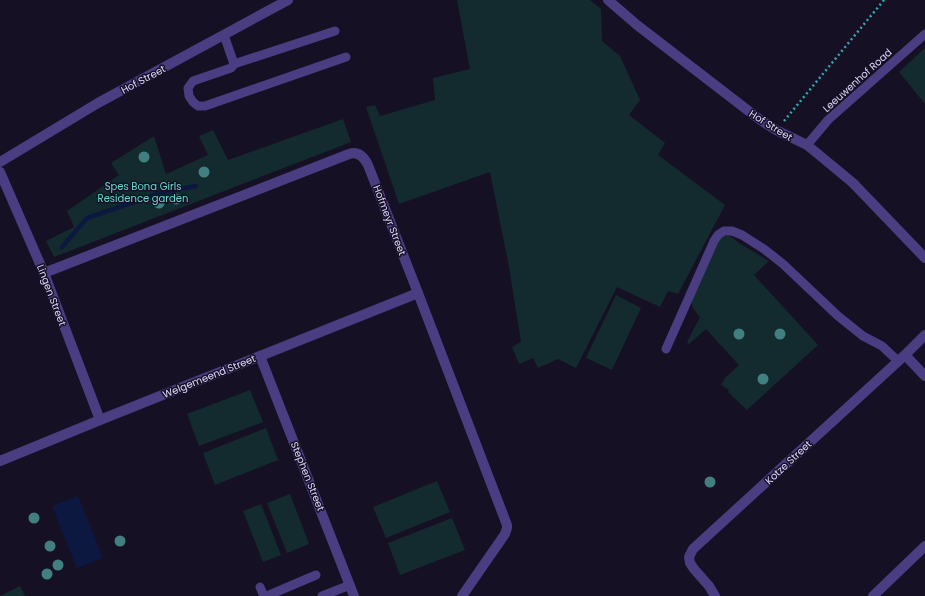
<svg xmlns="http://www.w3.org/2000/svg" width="925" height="596" font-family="Poppins,sans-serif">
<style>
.green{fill:#132b2e}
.water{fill:#0d1841}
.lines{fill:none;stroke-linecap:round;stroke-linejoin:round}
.stream{stroke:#0d1841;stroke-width:4.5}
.path{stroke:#36a7b1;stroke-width:2.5;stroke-dasharray:2 3;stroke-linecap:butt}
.service{stroke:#4a3d81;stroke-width:9}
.minor{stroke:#4a3d81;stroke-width:10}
.tree{fill:#417f81}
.labels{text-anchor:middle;stroke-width:3;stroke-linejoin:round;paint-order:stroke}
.street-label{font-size:10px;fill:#e0d6fd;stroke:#161025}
.park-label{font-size:10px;fill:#65dacd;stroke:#161025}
</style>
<rect width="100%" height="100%" fill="#161025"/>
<g class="green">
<polygon points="457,0 590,0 601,9 602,41 620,56 640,100 629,115 665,143 658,155 725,205 678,294 668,291 660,307 617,287 576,368 558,359 538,368 533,358 519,364 512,347 521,342 509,267 490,172 399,204 366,107 375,105 380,116 435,100 433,78 470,69"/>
<polygon points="925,48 925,104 899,72"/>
<polygon points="343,119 351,142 54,257 46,241 74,227 67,211 119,175 111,163 154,136 166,174 208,155 199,136 213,130 228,160"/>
<path d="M725,236H730L733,238L739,243L769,261L754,275L818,345L747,410L728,392L729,390L721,385L725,378L739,365L706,329L689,344L687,342L700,317C695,311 692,308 691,300L717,243L720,239Z"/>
<polygon points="616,295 641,308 612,370 586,358"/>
<polygon points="250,390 263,422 199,446 187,414"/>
<polygon points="266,428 278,460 215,485 203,453"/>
<polygon points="437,481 450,512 386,538 373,507"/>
<polygon points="290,494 309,544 287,553 267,503"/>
<polygon points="261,504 281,555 263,562 243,511"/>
<polygon points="452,518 465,550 400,575 388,543"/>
<polygon points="20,586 25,596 0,596"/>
</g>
<polygon class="water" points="78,496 103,558 77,568 52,506"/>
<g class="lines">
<g class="stream">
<polyline points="138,201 159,193 196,186"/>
<polyline points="62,247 87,218 134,202"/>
</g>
<polyline class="path" points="784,121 884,0"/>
<g class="service">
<polyline points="224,35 234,64 231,68 193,81 188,88 189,96 193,102 198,106 205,106 346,57"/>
<polyline points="234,64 335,31"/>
<polyline points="807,145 828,120 925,34"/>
<polyline points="666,349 714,241 718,235 724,231 732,231 742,235 764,249 783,264 838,316 863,336 882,346 898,361"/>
<polyline points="260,587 264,596"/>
<polyline points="267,596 316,575"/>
<polyline points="322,596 350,585"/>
</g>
<g class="minor">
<polyline points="608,0 637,25 759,119 776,130 807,145 818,154 853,183 925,258"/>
<polyline points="0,162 98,103 288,0"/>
<polyline points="0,172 44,273 100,420"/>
<path d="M44,273L349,154C358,151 364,157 368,165L418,293L507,525V528L505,534L462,596"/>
<polyline points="905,355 925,376"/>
<polyline points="260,356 354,596"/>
<polyline points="0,461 100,420 418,293"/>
<polyline points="715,596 709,586 694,569 690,563 689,557 693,549 905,355 925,335"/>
<polyline points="873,596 925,546"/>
</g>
</g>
<g class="tree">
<circle cx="144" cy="157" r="5.5"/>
<circle cx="204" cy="172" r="5.5"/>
<circle cx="176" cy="199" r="5.5"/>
<circle cx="159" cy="203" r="5.5"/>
<circle cx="739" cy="334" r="5.5"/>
<circle cx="780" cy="334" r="5.5"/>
<circle cx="763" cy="379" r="5.5"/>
<circle cx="710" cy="482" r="5.5"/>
<circle cx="34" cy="518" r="5.5"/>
<circle cx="120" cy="541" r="5.5"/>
<circle cx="50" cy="546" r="5.5"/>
<circle cx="58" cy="565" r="5.5"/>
<circle cx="47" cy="574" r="5.5"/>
</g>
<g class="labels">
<g class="street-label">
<text transform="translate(143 79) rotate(-28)" y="4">Hof Street</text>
<text transform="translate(857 80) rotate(-42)" y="4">Leeuwenhof Road</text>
<text transform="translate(771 125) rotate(32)" y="4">Hof Street</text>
<text transform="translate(390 220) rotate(69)" y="4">Hofmeyr Street</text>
<text transform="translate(52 295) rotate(69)" y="4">Lingen Street</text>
<text transform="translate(209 376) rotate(-22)" y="4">Welgemeend Street</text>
<text transform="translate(788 462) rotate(-43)" y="4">Kotze Street</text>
<text transform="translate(308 476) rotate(68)" y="4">Stephen Street</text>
</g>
<g class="park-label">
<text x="143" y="190">Spes Bona Girls<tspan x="143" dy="12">Residence garden</tspan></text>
</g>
</g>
</svg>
